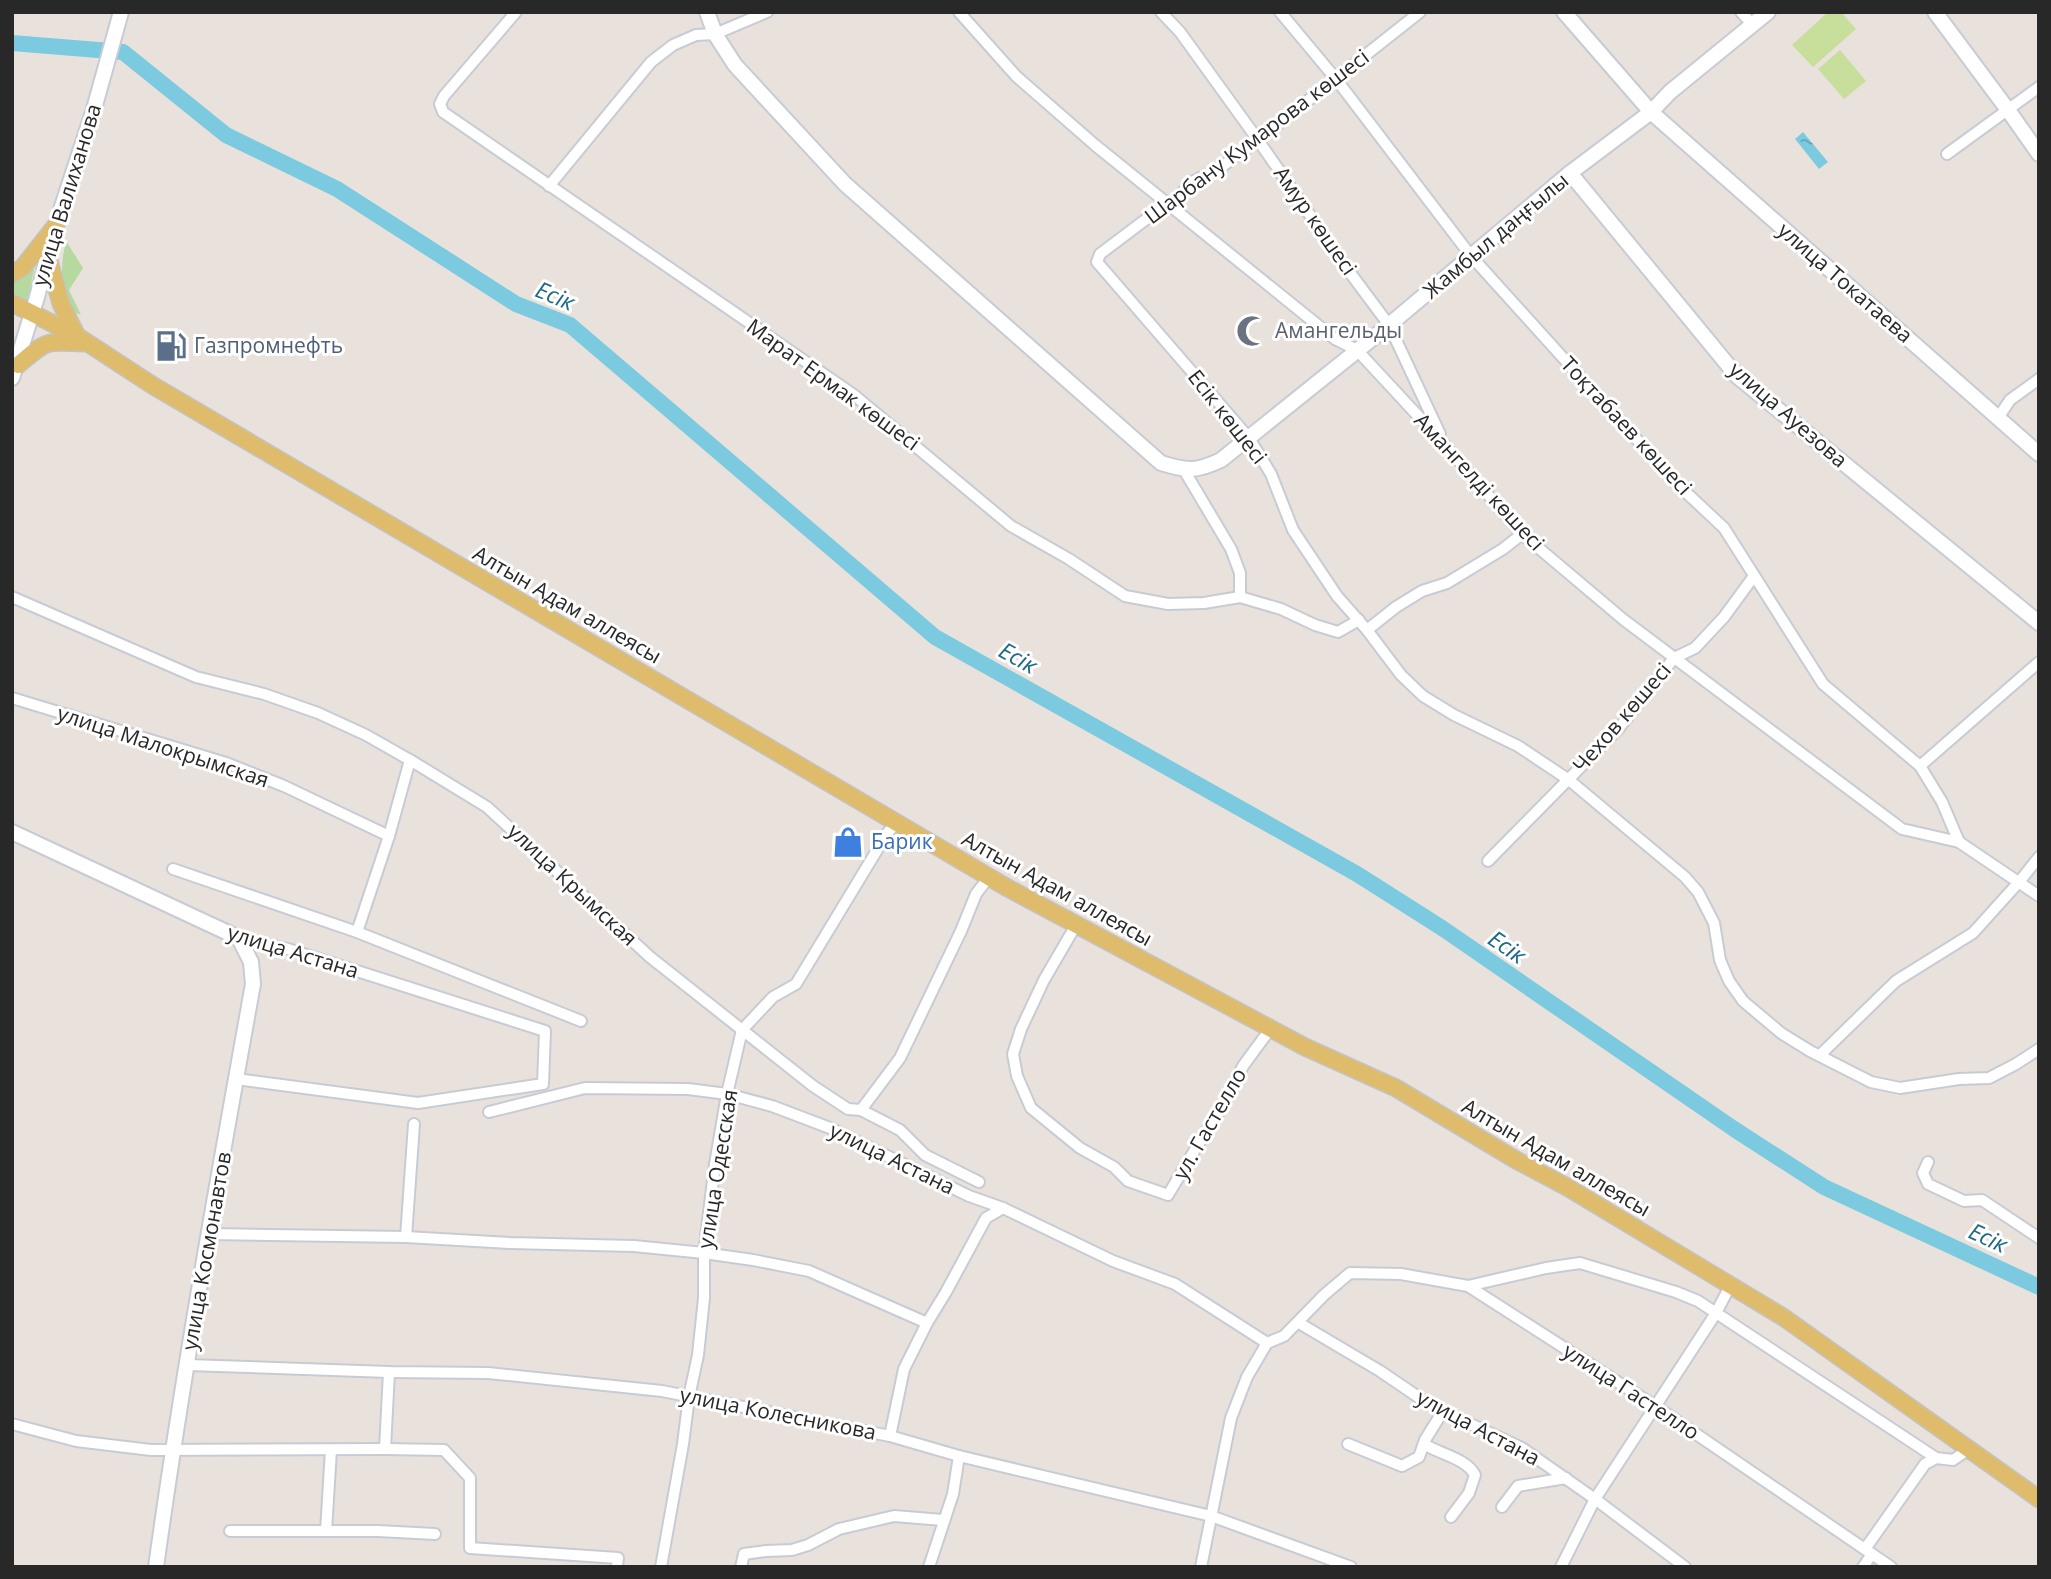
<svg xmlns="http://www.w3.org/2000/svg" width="2051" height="1579" font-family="'Open Sans',sans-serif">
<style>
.grass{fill:#b6d99f}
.pitch{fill:#c7df9b}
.water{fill:url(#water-ripples)}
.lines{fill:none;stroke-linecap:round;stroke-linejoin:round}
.river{stroke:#7bcadf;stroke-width:16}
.street-casing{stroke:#c7cbd4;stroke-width:14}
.secondary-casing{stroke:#c7cbd4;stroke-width:18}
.primary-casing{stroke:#c3c3c3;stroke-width:19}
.street{stroke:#fff;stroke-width:10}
.secondary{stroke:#fff;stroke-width:14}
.primary{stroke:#debc6b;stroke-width:16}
.labels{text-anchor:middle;stroke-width:6;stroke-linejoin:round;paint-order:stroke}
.street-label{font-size:21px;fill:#282828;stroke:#fff}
.worship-label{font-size:21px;fill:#5b616d;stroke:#fff;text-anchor:start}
.service-label{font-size:21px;fill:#4e5e75;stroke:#fff;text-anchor:start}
.shop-label{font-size:21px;fill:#366cbe;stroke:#fff;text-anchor:start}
.water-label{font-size:23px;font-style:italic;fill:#1d6987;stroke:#fff}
</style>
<defs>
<pattern id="water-ripples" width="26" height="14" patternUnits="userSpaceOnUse" patternTransform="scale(1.75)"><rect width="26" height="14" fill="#7bcadf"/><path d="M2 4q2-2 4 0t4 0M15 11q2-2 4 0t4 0" fill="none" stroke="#65a4b5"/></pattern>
</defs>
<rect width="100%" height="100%" fill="#e9e2dc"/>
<g class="grass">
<path d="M66,241L83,268L69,290L81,315L67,309C61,285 60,265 66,241Z"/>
<polygon points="37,256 27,302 12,295 12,279"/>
</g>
<g class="pitch">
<polygon points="1828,12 1841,12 1856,29 1813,67 1792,45"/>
<polygon points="1840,50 1866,81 1844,99 1818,69"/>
</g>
<polygon class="water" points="1803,132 1828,162 1819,169 1795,139"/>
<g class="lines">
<polyline class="river" points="12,43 123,52 226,135 337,189 516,304 570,325 935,637 1357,874 1442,928 1734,1129 1824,1187 2039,1287"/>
<defs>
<g id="street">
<polyline points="516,12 444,96 440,104 443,112 854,395 1011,526 1069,559 1125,596 1168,604 1204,603 1240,597 1281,609 1315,625 1338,632 1359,620"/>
<polyline points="959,12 1016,76 1095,145 1335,339 1357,350 1445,445 1522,534 1624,620 1902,829 1959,842 2039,896"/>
<polyline points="1161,12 1180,32 1258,140 1348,270 1389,325 1440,434"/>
<polyline points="1280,12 1336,79 1471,256 1677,484 1724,528 1823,684 1920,766 1942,802 1959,842"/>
<polyline points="1420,12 1258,140 1220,168 1192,182 1170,205 1153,214 1100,254 1097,262 1249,438 1271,474 1293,530 1337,596 1367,630 1401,675 1423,696 1454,715 1518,746 1569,780 1685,877 1698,892 1714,923 1720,960 1729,981 1743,1001 1781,1033 1810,1051 1871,1082 1900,1088 1959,1079 1989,1078 2016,1064 2039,1049"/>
<polyline points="1741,12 1752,24"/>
<polyline points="1947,154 2039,87"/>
<polyline points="549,186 651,62 673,45 696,35 715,34 767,12"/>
<polyline points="1998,418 2010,400 2039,379"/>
<polyline points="1184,470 1231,549 1240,573 1240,597"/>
<polyline points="12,597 196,677 264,694 318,713 366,735 410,760 487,807 650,957 813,1086 848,1109 861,1110 900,1058 961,931 976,894 989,877"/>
<polyline points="1367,630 1396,607 1422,591 1447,583 1503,549 1522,534"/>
<polyline points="12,698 226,763 284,786 389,836"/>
<polyline points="1920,766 2039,662"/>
<polyline points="1488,861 1619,728 1674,658 1695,648 1724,617 1754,576"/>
<polyline points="173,869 357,932 581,1021"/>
<polyline points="1076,925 1044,980 1021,1029 1013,1054 1017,1076 1031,1108 1080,1148 1114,1167 1128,1181 1168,1195 1202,1138 1225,1103 1243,1066 1271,1028"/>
<polyline points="357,932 389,836 410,760"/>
<polyline points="1820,1055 1896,981 1973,933 2019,882 2039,857"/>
<polyline points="236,1079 418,1103 543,1084 545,1031 288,949 239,938"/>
<polyline points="861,1110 900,1130 925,1155 979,1182"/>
<polyline points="489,1112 585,1088 688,1089 727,1094 772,1106 830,1128 969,1196 1003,1208 1113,1261 1175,1284 1267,1343"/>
<polyline points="1928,1162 1923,1173 1928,1184 1964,1201 1982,1200 2039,1238"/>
<polyline points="209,1234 406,1237 510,1243 634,1246 704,1253 753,1260 809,1271 927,1323"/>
<polyline points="406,1237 414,1124"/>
<polyline points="1468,1286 1546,1268 1580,1263 1676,1292 1698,1301 1936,1458"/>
<polyline points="1299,1323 1380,1371 1430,1405 1522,1448 1595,1499 1685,1567"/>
<polyline points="188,1365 389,1372 488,1373 662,1391 890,1436 959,1456 1211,1516 1351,1567"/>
<polyline points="12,1424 76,1441 151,1450 385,1449 444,1450 470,1478 470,1548 618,1558 617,1567"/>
<polyline points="890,1436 904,1369 927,1323 946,1292 986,1218 1003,1208"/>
<polyline points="1348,1444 1402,1466 1419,1457 1425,1440 1443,1411"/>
<path d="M1424,1444C1439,1454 1466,1458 1475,1475L1469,1493L1451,1517"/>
<polyline points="385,1449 389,1372"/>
<polyline points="1502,1507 1518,1486 1566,1478"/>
<polyline points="230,1531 378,1531 435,1534"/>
<polyline points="326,1531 331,1450"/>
<polyline points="1865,1549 1925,1464 1936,1458 1953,1460 1969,1449"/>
<polyline points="661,1567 683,1444 689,1397 698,1355 704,1298 704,1253 715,1164 727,1094 742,1030 773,997 796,984 888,832 897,823"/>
<polyline points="741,1567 744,1554 766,1551 792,1550 808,1545 839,1529 894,1516 943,1520"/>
<polyline points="929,1567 953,1494 959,1456"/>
<polyline points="1201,1567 1231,1418 1247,1377 1267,1343 1284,1336 1324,1295 1350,1273 1401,1274 1468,1286 1655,1406 1891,1567"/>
<polyline points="1561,1567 1595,1499 1716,1313 1730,1286"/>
<polyline points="1863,1567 1872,1554"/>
</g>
<g id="secondary">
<path d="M707,12L715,34L735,65L845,184L1161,463C1187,471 1196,472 1221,460L1389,325L1570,173L1651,112L1670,92L1768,12"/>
<polyline points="1564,12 1651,112 2039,454"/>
<polyline points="1935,12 2008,110 2039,154"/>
<polyline points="1570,173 1737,376 2039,623"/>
<polyline points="12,378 37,297 56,225 94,109 121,12"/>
<path d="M12,832L239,938L251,962L253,984C218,1178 183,1372 156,1567"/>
</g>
<g id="primary">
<polyline points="48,257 61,304 77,336"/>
<polyline points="12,274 23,267 56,225"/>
<polyline points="12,303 77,336 152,385 1006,887 1305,1047 1396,1088 1516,1160 1567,1187 1783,1317 2039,1499"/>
<path d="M18,365C48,340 44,341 83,343"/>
</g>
</defs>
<use href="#street" class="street-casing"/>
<use href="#secondary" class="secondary-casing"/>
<use href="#primary" class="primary-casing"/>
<use href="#street" class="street"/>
<use href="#secondary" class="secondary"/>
<use href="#primary" class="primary"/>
</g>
<defs>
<symbol id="mosque-bare" viewBox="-9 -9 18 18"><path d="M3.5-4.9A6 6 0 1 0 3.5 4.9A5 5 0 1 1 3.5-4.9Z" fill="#6b7280" stroke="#fff" stroke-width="2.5" paint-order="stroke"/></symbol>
<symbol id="fuel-bare" viewBox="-9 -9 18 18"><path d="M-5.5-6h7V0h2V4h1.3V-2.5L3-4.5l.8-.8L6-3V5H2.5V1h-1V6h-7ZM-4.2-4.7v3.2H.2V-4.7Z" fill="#5c6f8a" stroke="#fff" stroke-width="2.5" paint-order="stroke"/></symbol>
<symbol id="shop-bare" viewBox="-9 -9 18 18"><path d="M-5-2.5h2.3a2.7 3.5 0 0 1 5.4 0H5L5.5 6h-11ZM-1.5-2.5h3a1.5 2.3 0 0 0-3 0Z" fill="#3f7fe0" stroke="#fff" stroke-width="2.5" paint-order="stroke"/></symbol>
</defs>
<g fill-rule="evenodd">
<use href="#mosque-bare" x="1230" y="309" width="44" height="44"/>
<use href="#fuel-bare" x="149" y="324" width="44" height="44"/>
<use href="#shop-bare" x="826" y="820" width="44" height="44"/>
</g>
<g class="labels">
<g class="street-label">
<text transform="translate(1257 137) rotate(-37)" y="7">Шарбану Кумарова көшесі</text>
<text transform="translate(67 195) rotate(-73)" y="7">улица Валиханова</text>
<text transform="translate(1315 221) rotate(55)" y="7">Амур көшесі</text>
<text transform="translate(1496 236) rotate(-40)" y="7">Жамбыл даңғылы</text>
<text transform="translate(1845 283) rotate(41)" y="7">улица Токатаева</text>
<text transform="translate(833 385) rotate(36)" y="7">Марат Ермак көшесі</text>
<text transform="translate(1788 415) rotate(41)" y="7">улица Ауезова</text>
<text transform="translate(1227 417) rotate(52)" y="7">Есік көшесі</text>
<text transform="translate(1626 426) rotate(47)" y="7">Тоқтабаев көшесі</text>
<text transform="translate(1479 482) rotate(47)" y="7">Амангелді көшесі</text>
<text transform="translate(567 605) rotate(30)" y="7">Алтын Адам аллеясы</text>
<text transform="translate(1622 718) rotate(-49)" y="7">Чехов көшесі</text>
<text transform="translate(163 747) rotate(18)" y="7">улица Малокрымская</text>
<text transform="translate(572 885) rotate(43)" y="7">улица Крымская</text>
<text transform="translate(1057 889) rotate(29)" y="7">Алтын Адам аллеясы</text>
<text transform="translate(293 952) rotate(17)" y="7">улица Астана</text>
<text transform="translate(1210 1124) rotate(-60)" y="7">ул. Гастелло</text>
<text transform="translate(1556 1158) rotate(30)" y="7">Алтын Адам аллеясы</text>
<text transform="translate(892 1159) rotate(26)" y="7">улица Астана</text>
<text transform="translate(718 1169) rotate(-81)" y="7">улица Одесская</text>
<text transform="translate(207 1251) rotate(-80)" y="7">улица Космонавтов</text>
<text transform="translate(1631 1392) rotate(33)" y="7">улица Гастелло</text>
<text transform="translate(778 1414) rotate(11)" y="7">улица Колесникова</text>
<text transform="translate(1478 1428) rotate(28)" y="7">улица Астана</text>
</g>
<g class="worship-label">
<text x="1275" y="338">Амангельды</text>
</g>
<g class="service-label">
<text x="194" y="353">Газпромнефть</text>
</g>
<g class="shop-label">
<text x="871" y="849">Барик</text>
</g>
<g class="water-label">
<text transform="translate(555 296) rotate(23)" y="8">Есік</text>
<text transform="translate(1018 658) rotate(29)" y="8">Есік</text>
<text transform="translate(1507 947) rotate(34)" y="8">Есік</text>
<text transform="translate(1988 1238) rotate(25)" y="8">Есік</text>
</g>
</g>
<rect width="2051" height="1579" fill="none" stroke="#282828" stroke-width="28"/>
</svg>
